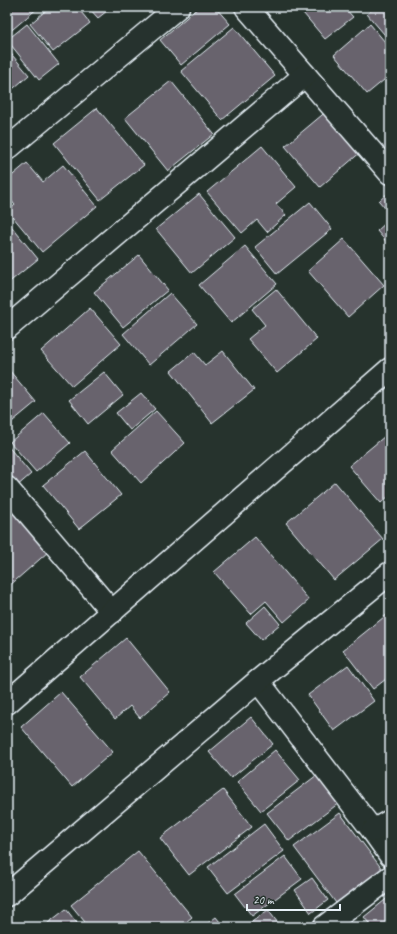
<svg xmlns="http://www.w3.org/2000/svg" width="397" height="934" font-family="Caveat,sans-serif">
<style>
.building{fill:#68636d;stroke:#e8f1f8}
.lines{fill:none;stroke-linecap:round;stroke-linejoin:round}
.minor-casing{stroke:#e8f1f8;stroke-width:25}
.minor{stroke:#26332d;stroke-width:22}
</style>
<rect width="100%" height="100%" fill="#26332d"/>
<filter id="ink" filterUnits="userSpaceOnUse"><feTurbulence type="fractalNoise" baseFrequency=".025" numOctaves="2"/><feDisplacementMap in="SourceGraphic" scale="8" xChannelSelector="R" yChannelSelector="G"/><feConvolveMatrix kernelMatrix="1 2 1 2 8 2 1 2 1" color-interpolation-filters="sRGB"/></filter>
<g filter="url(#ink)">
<g class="building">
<polygon points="7,7 39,7 7,34"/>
<polygon points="50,7 77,7 90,23 53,52 30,24"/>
<polygon points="88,7 112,7 98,18"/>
<polygon points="199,7 215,7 230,24 181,65 160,40"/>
<polygon points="298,7 344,7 353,17 325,39"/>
<polygon points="375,7 390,7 390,41 367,14"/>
<polygon points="27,24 59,64 39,80 7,40"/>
<polygon points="370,24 390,48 390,75 367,94 334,55"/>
<polygon points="234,27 275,76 222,120 181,71"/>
<polygon points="7,49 29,75 7,94"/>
<polygon points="171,81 214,134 168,171 125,118"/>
<polygon points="97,108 144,165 100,200 54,143"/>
<polygon points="328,110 362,151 320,187 285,146"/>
<polygon points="262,146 296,187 276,204 286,215 267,232 257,220 242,233 207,192"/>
<polygon points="27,163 43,182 63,165 97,206 42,252 8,211 15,205 7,196 7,180"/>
<polygon points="390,191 390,214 379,201"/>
<polygon points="199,194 235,237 192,273 156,229"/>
<polygon points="310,202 332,229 277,274 255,247"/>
<polygon points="390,219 390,246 377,231"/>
<polygon points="7,221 38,259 7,284"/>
<polygon points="344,239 384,285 348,317 308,271"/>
<polygon points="245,246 277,284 231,323 199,285"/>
<polygon points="139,255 168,290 123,327 94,292"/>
<polygon points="276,289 317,339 277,373 248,339 265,325 252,309"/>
<polygon points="170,293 197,324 149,365 123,334"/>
<polygon points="90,308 121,344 72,386 41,351"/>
<polygon points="223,351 254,390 212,423 171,371 194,352 205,365"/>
<polygon points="9,370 36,402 7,426 7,372"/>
<polygon points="104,372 123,395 88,424 69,400"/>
<polygon points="141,393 155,409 130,430 116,413"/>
<polygon points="156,411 185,443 141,483 112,450"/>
<polygon points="44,413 70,443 36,472 10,442"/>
<polygon points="385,436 390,442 390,495 381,503 349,466"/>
<polygon points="7,445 31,474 16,487 7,476"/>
<polygon points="85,451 121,495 79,529 43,485"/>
<polygon points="335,482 383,539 334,580 286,523"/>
<polygon points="7,505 48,552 8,587 7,586"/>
<polygon points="255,537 309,600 284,622 266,601 251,614 214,572"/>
<polygon points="265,606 280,624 261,640 246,623"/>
<polygon points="389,613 390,676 373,689 343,650"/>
<polygon points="126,638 170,692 140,718 130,706 115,719 80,677"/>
<polygon points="348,665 374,701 334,731 308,695"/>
<polygon points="61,692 113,752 72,787 21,727"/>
<polygon points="251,717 273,744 231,778 209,752"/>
<polygon points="275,750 300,780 261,811 237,782"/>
<polygon points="317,775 339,803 289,841 267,813"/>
<polygon points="223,790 252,827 189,875 160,838"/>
<polygon points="340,813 382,869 336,903 294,847"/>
<polygon points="264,824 284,851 228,893 208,867"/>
<polygon points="138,851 192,917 180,927 89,927 71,905"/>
<polygon points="285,856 302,879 252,916 235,894"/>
<polygon points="312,878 328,900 311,913 295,890"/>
<polygon points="390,896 390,927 372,927 364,917"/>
<polygon points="66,909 80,927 43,927"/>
<polygon points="268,910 281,927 245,927"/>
<polygon points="216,917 224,927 203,927"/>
</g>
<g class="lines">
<defs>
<g id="minor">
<polyline points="246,7 390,173"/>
<polyline points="7,149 178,7"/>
<polyline points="7,328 305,75"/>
<polyline points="7,488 112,612"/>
<polyline points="258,681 373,831 390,855"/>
<polyline points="7,703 390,369"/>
<polyline points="373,831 390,821"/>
<polyline points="7,895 258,681 390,573"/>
<polyline points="324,927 390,877"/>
</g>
</defs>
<use href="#minor" class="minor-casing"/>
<use href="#minor" class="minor"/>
</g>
</g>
<rect width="397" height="934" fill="none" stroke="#26332d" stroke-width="24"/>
<rect x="12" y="12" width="373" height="910" fill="none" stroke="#e8f1f8" stroke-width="1.5" filter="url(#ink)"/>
<path d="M247 904v6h93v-6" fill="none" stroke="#e8f1f8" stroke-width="2"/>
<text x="253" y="904" font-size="12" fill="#e8f1f8" stroke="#26332d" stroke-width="3" paint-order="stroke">20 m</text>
</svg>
